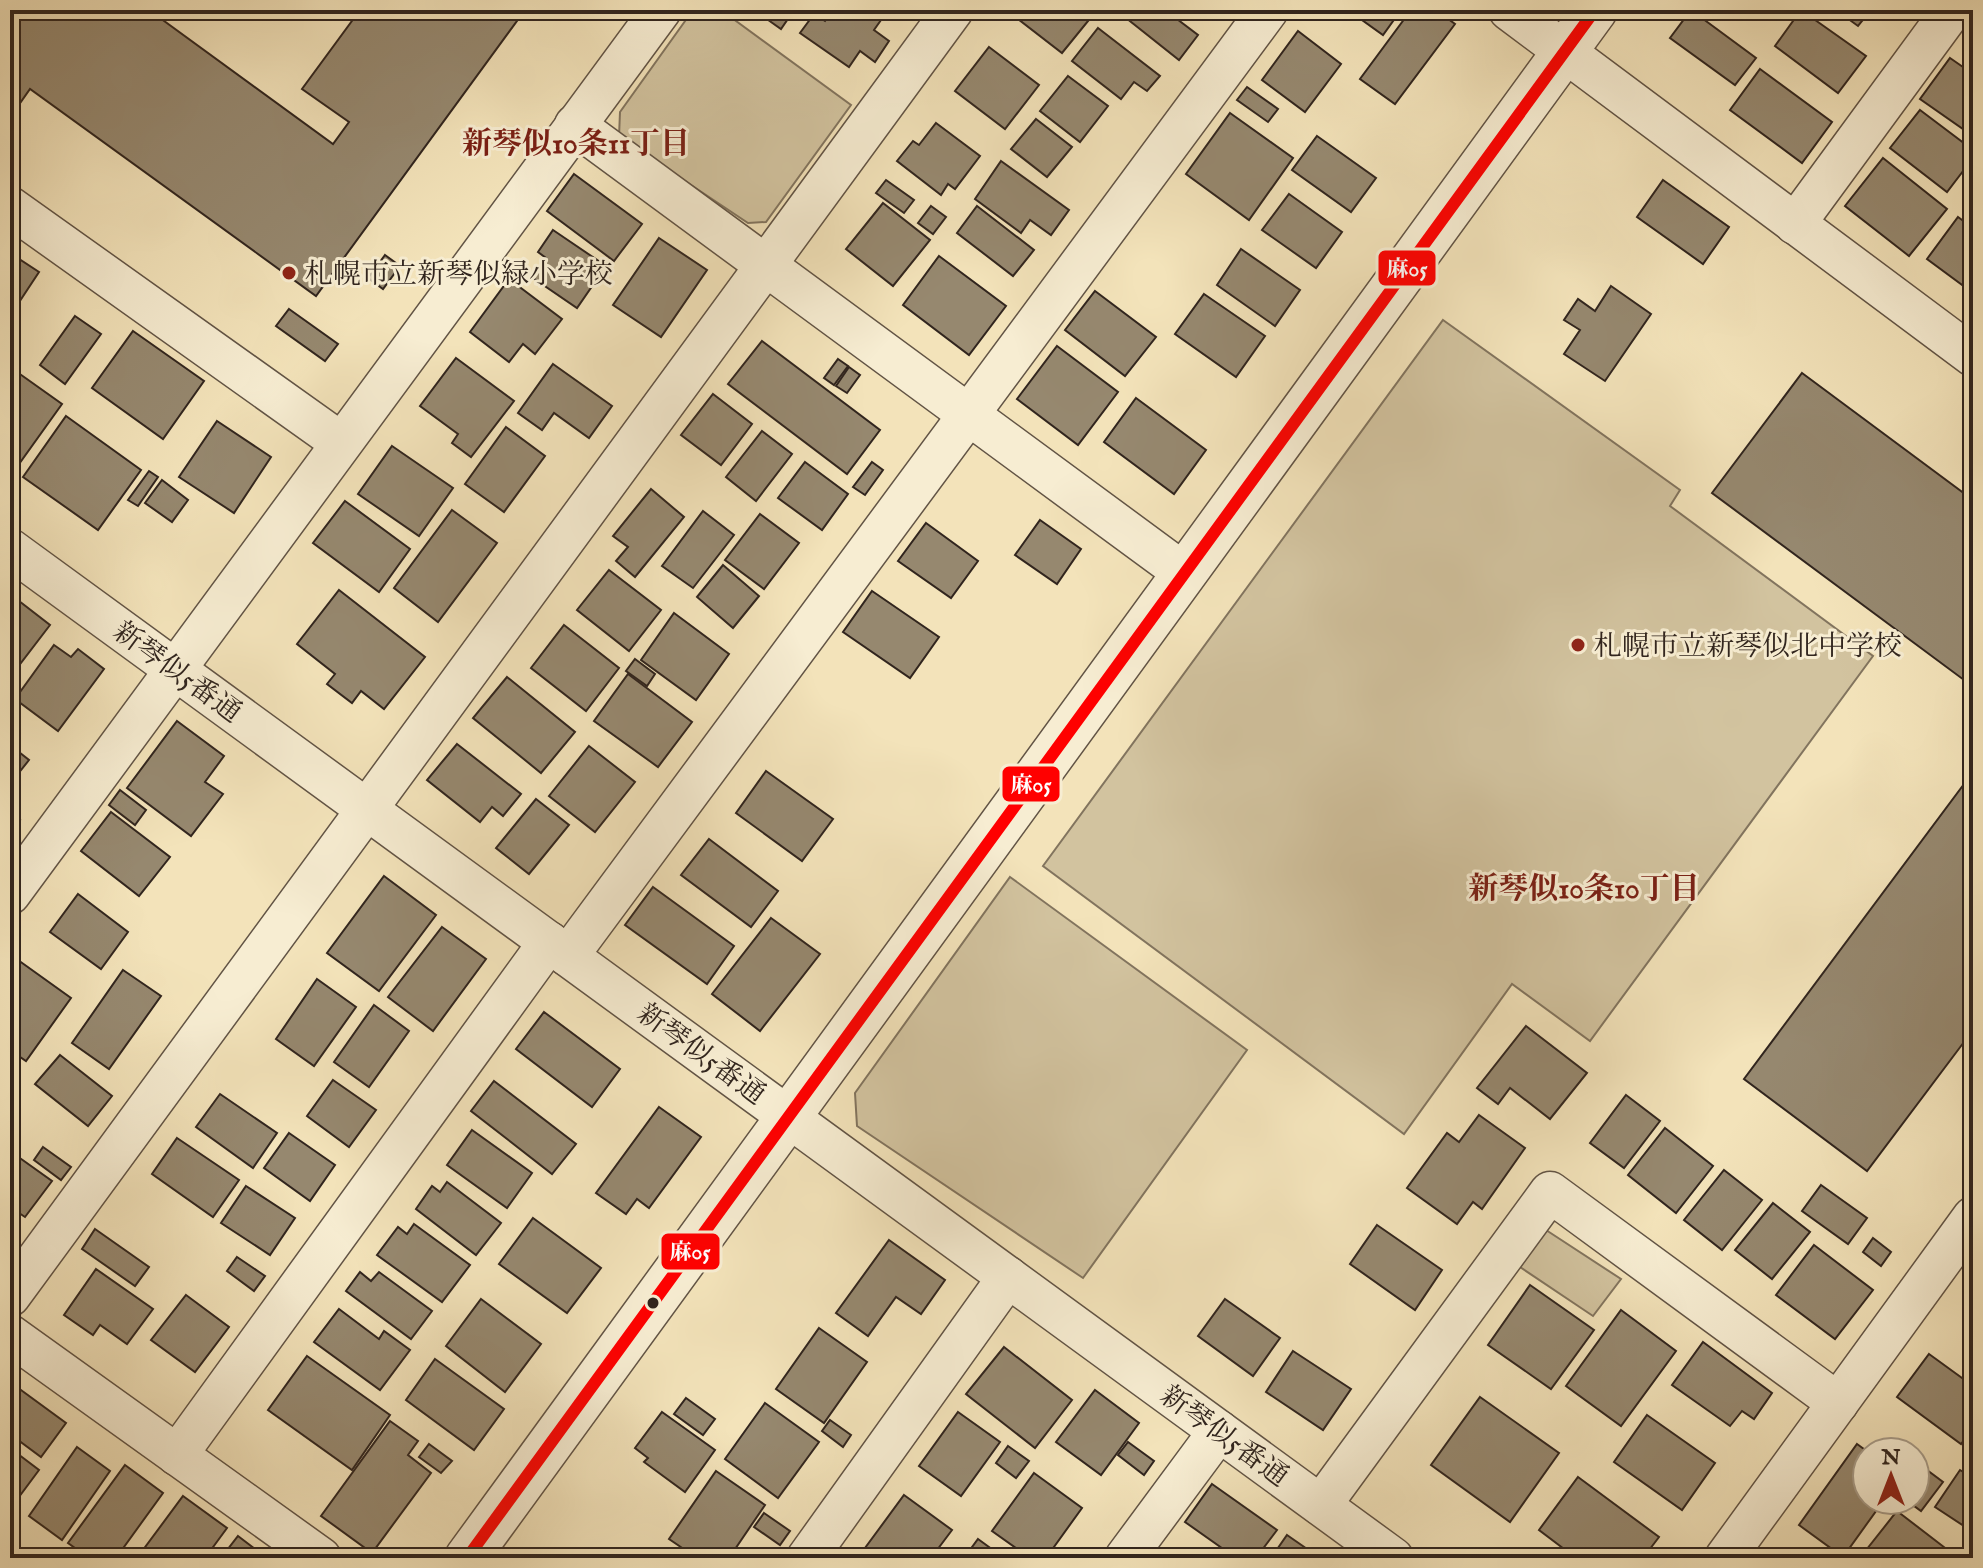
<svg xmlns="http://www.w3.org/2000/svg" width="1983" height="1568" font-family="'IM FELL English','Noto Serif JP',serif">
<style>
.green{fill:#d2c39f;stroke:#82745e;stroke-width:2}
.building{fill:#96886f;stroke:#31251e;stroke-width:2}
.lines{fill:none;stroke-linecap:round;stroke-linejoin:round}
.minor-casing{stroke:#625445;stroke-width:43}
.tertiary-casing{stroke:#625445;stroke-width:47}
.minor{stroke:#f7edd2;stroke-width:40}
.tertiary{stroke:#f7edd2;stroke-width:44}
.bus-1-casing{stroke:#f7edd2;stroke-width:18}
.bus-1{stroke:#f00;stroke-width:12}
.poi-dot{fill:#8f2418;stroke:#f7edd2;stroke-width:3}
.bus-dot{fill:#31251e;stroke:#f7edd2;stroke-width:3}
.labels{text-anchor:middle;stroke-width:6;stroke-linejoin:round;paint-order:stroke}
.poi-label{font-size:28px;fill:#31251e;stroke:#f7edd2;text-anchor:start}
.street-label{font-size:28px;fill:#31251e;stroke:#f7edd2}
.neighbourhood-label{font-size:30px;font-weight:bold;fill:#7a1f14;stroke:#f7edd2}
.line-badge{stroke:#f7edd2;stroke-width:3}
.badge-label{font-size:22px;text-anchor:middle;font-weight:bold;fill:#fff}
</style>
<rect width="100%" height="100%" fill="#f3e3ba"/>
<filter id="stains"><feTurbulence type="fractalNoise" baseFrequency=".0025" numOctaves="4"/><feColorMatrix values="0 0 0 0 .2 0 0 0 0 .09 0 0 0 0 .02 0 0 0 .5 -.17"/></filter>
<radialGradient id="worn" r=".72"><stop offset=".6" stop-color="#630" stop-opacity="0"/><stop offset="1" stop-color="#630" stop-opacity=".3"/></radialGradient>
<g class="green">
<polygon points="693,10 721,10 851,105 766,222 748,223 619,137 620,112"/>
<polygon points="1443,320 1680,490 1670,506 1873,656 1590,1041 1512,984 1404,1134 1043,866"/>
<polygon points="1010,877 1247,1050 1083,1278 857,1126 855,1093"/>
<polygon points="1546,1230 1621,1279 1593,1316 1520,1267"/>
</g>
<g class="building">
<polygon points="10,10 149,10 333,144 349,122 302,89 360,10 525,10 316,296 30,89 18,106 10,100"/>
<polygon points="754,10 794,10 781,29"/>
<polygon points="833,10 888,10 874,30 889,41 875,62 860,51 849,67 800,33 814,14 825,21"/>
<polygon points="1025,10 1097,10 1062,53 1018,19"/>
<polygon points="1116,10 1165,10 1198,35 1179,60"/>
<polygon points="1348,10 1401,10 1383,35"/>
<polygon points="1411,10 1436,10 1455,24 1395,104 1360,79"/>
<polygon points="1691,10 1756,58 1735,85 1670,38"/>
<polygon points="1801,10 1866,56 1838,93 1775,46"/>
<polygon points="1836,10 1871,10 1858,26"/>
<polygon points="1098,28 1160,76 1147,91 1134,82 1121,99 1072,61"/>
<polygon points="1298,31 1341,64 1305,112 1262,80"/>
<polygon points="989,47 1039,85 1005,129 955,91"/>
<polygon points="1950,58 1973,74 1973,136 1920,99"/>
<polygon points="1760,69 1832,122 1802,163 1730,110"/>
<polygon points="1068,76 1108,106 1080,142 1040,111"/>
<polygon points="1247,87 1278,109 1268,122 1237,100"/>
<polygon points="1920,110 1973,150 1973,158 1947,192 1890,148"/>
<polygon points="1230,113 1293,158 1249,220 1186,174"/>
<polygon points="1036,119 1072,147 1047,177 1011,149"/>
<polygon points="936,123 980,156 955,189 948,184 941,195 897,161 913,141 919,145"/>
<polygon points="1317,136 1376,178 1351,212 1292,170"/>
<polygon points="1883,158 1947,209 1909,256 1845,206"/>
<polygon points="1001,161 1069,210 1051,235 1030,220 1021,233 975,199"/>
<polygon points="574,174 642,224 614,261 547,211"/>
<polygon points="886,180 914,200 904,213 876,193"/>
<polygon points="1663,180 1729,227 1703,264 1637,217"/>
<polygon points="1289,194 1342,232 1316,268 1262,230"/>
<polygon points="883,203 930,240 893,286 846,249"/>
<polygon points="931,206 946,217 933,234 918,223"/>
<polygon points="977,206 1034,250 1013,276 957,233"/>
<polygon points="1958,217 1973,228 1973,293 1927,259"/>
<polygon points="553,230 606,266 577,308 533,278 546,258 538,252"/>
<polygon points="659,238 707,270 661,337 613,305"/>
<polygon points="1241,249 1300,290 1275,326 1217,285"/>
<polygon points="10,253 39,272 10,316"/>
<polygon points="385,255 400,266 383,289 368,278"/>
<polygon points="939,256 1006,306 969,355 903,305"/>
<polygon points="509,279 562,319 535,354 523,344 509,362 470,332"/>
<polygon points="1611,286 1651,314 1605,381 1564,354 1580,330 1564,320 1578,299 1595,311"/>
<polygon points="1095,291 1156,337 1125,376 1065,330"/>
<polygon points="1204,294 1265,336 1236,377 1175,334"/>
<polygon points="289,309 338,344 325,361 276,326"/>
<polygon points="75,316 101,334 65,384 40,365"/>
<polygon points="133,331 204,381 163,439 92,388"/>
<polygon points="762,341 880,430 847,474 728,384"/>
<polygon points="1057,346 1118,392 1078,445 1017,399"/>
<polygon points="456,358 514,401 471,457 452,443 458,434 420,406"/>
<polygon points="838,359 848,366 834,385 824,378"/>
<polygon points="553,364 612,406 589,438 554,413 542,430 518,413"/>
<polygon points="10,367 62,404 19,464 10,457"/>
<polygon points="849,367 860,375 847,393 836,386"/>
<polygon points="1802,373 1973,500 1973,669 1964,680 1712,493"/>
<polygon points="713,394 752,424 721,465 681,435"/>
<polygon points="1136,398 1206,450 1174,494 1104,442"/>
<polygon points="66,416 141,470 98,530 23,477"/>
<polygon points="217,421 271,457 234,513 179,477"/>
<polygon points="506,427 545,456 504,512 465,484"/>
<polygon points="762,431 792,454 756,501 726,477"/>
<polygon points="392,446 453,488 419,536 358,494"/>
<polygon points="805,462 848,494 822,530 778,498"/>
<polygon points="872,462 883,470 865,495 853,487"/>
<polygon points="149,471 158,477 138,506 128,500"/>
<polygon points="162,480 188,500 172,522 145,503"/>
<polygon points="651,489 684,517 635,577 616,561 628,547 613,536"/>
<polygon points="345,501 410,549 379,592 313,543"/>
<polygon points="452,510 497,543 438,622 394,588"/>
<polygon points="703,511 734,535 693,588 662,566"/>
<polygon points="760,514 799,543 764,589 725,560"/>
<polygon points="1040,520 1081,549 1057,584 1015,555"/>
<polygon points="926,523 978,561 951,598 898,561"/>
<polygon points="723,565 759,596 733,628 697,597"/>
<polygon points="609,570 661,610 629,651 577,610"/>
<polygon points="339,590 425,657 384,709 361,691 352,703 327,684 335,674 297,644"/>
<polygon points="872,591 939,637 910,678 843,632"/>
<polygon points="10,594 50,625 17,668 10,663"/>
<polygon points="674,613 729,654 696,700 641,660"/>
<polygon points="564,625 619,668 586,711 531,668"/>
<polygon points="54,645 71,657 78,649 104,669 58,731 15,699"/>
<polygon points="635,659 655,674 647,686 626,671"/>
<polygon points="628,674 692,722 658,767 594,721"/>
<polygon points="507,677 575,732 541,773 473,718"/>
<polygon points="177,721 224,756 205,782 223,794 191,836 127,788"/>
<polygon points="457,744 521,794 503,816 492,807 480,822 427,780"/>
<polygon points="10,745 29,760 10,784"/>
<polygon points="589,746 635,782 595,832 549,796"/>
<polygon points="766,771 833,819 802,861 736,813"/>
<polygon points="1973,772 1973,1030 1867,1171 1744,1079"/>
<polygon points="120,790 146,810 135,825 109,805"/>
<polygon points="536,799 569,825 529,874 496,848"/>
<polygon points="10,812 20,820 12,831 10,830"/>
<polygon points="111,812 170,857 139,896 81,851"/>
<polygon points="709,839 778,891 751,927 681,875"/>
<polygon points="384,876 436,915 379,991 327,953"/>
<polygon points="653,887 734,946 707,984 625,925"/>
<polygon points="78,894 128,932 101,969 50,932"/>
<polygon points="771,918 820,954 760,1031 712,994"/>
<polygon points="442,927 486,959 433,1031 388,997"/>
<polygon points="18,960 71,998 26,1061 10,1050 10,972"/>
<polygon points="123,970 161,996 109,1069 72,1043"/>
<polygon points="317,979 356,1007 314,1066 276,1039"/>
<polygon points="374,1005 409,1031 369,1087 334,1062"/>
<polygon points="544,1012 620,1069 592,1107 516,1049"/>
<polygon points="1526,1026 1587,1073 1550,1119 1510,1088 1498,1104 1477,1088"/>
<polygon points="60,1055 112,1096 88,1126 35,1084"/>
<polygon points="333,1080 376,1110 349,1147 307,1116"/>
<polygon points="494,1081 576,1144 552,1174 471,1111"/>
<polygon points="220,1094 277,1133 253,1168 196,1127"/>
<polygon points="1626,1095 1660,1121 1624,1168 1590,1143"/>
<polygon points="659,1107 701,1137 649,1208 637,1199 626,1214 596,1193"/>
<polygon points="1479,1115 1525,1148 1482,1209 1473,1202 1457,1224 1407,1188 1447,1133 1459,1142"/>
<polygon points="1665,1128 1713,1166 1676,1213 1628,1175"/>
<polygon points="472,1130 532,1173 507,1208 447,1165"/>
<polygon points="289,1133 335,1165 310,1201 264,1168"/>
<polygon points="177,1138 239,1180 213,1217 152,1174"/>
<polygon points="43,1147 71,1167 61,1180 34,1160"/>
<polygon points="10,1151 52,1181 25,1217 10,1207"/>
<polygon points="1724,1170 1762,1200 1722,1250 1684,1220"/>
<polygon points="447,1182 501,1223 476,1255 416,1209 432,1186 440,1192"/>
<polygon points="1821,1185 1867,1218 1848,1244 1802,1211"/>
<polygon points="246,1186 295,1218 270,1255 221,1223"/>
<polygon points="1773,1203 1810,1232 1772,1279 1735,1250"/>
<polygon points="533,1218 601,1268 567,1313 499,1264"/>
<polygon points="414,1224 470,1265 442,1302 377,1255 398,1227 407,1234"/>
<polygon points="1377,1225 1442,1270 1415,1310 1350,1264"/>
<polygon points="95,1229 149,1267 135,1286 82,1249"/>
<polygon points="1873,1238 1891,1252 1881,1266 1863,1252"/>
<polygon points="889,1240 945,1280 921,1314 896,1297 868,1336 836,1313"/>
<polygon points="1814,1245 1873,1290 1835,1339 1776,1295"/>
<polygon points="237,1257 265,1276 254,1291 227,1271"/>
<polygon points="96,1269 153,1309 127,1344 100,1325 93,1335 64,1315"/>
<polygon points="360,1272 371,1281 379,1272 432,1311 411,1339 346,1291"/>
<polygon points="1530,1285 1594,1330 1551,1389 1488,1345"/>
<polygon points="186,1295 229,1327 195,1372 151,1340"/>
<polygon points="481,1299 541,1344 505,1392 446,1346"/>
<polygon points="1225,1299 1280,1338 1253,1376 1198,1336"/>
<polygon points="339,1309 379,1339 384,1331 410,1350 380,1390 314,1342"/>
<polygon points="1621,1310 1676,1351 1621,1426 1566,1386"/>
<polygon points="819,1328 867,1362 824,1423 776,1389"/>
<polygon points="1703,1342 1772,1393 1754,1419 1742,1411 1730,1426 1672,1385"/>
<polygon points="1004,1347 1072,1400 1035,1448 966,1394"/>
<polygon points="1293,1351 1351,1389 1323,1430 1266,1392"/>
<polygon points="1929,1354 1973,1386 1973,1428 1961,1444 1897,1397"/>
<polygon points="307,1356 390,1415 352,1470 268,1410"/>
<polygon points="435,1359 504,1409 474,1450 406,1400"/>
<polygon points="10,1382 66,1423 41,1457 10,1434"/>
<polygon points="1095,1390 1139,1423 1101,1475 1056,1442"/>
<polygon points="1480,1397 1559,1453 1510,1522 1431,1465"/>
<polygon points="686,1398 715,1419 703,1435 674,1414"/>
<polygon points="765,1403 819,1442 778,1498 725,1459"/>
<polygon points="662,1412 715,1450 685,1492 644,1462 648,1458 635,1448"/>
<polygon points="958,1412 1000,1442 961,1496 919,1466"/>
<polygon points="1647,1415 1715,1463 1682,1510 1614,1462"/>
<polygon points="830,1420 851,1435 843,1447 822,1431"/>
<polygon points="390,1421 418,1441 408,1455 431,1473 372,1553 321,1516"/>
<polygon points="1128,1442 1154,1461 1144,1475 1118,1455"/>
<polygon points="429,1444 452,1461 441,1473 419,1457"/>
<polygon points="1857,1444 1868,1452 1867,1500 1884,1500 1843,1557 1799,1525"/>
<polygon points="1008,1446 1029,1461 1016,1478 996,1463"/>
<polygon points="77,1447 110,1471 62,1540 29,1516"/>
<polygon points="10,1448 39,1470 10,1509"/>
<polygon points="1915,1461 1943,1482 1921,1511 1906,1500 1915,1500"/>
<polygon points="125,1465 163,1493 116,1558 89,1558 68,1543"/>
<polygon points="1960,1470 1973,1478 1973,1532 1935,1507"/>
<polygon points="716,1471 765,1505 729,1558 697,1558 669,1539"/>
<polygon points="1034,1473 1082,1508 1046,1558 1030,1558 992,1531"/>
<polygon points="1578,1477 1659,1537 1643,1558 1576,1558 1539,1530"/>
<polygon points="1212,1484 1277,1530 1256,1558 1236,1558 1185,1522"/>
<polygon points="904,1495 952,1530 931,1558 879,1558 865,1548"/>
<polygon points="183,1496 227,1528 205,1558 137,1558"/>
<polygon points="1897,1511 1953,1554 1949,1558 1869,1558 1863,1554"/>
<polygon points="764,1513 790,1531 780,1545 754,1527"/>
<polygon points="1287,1535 1320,1558 1271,1558"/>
<polygon points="238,1536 267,1558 221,1558"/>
<polygon points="978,1539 1004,1558 964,1558"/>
</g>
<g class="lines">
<defs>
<g id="minor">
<polyline points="1509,10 1973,356"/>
<polyline points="575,125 1184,573"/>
<polyline points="10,207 340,442"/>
<polyline points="1795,224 1952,10"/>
<polyline points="10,549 1393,1558"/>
<polyline points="10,894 661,10"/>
<polyline points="568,956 1268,10"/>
<polyline points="10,1296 953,10"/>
<polyline points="10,1335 321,1558"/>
<polyline points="177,1455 549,942"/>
<polyline points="1321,1505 1550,1192 1838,1403"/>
<polyline points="807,1558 1008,1277"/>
<polyline points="1125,1558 1219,1431"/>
<polyline points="1725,1558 1973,1217"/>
</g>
<polyline id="tertiary" points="467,1558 1595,10"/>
</defs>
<use href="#minor" class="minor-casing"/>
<use href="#tertiary" class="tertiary-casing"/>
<use href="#minor" class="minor"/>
<use href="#tertiary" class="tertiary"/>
<defs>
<polyline id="bus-1" points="467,1558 1595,10"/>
</defs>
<use href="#bus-1" class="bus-1-casing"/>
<use href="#bus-1" class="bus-1"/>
</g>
<g class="poi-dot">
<circle cx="289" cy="273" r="8"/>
<circle cx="1578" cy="645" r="8"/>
</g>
<circle class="bus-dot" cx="653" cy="1303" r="7"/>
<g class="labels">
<g class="poi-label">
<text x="305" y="283">札幌市立新琴似緑小学校</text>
<text x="1594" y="655">札幌市立新琴似北中学校</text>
</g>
<g class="street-label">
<text transform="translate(178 671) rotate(36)" y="10">新琴似5番通</text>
<text transform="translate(702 1053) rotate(36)" y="10">新琴似5番通</text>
<text transform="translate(1225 1435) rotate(36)" y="10">新琴似5番通</text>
</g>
<g class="neighbourhood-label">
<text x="576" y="153">新琴似10条11丁目</text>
<text x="1584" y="898">新琴似10条10丁目</text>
</g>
</g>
<g class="line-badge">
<rect x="1377" y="249" width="60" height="38" rx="8" fill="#f00"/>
<rect x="1001" y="765" width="60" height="38" rx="8" fill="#f00"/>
<rect x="660" y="1232" width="61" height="39" rx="8" fill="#f00"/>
</g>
<g class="badge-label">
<text x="1407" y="276">麻05</text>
<text x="1031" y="792">麻05</text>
<text x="690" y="1259">麻05</text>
</g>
<rect width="1983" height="1568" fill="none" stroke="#f3e3ba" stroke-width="40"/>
<rect x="12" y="12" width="1959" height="1544" fill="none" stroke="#31251e" stroke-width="4"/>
<rect x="20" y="20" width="1943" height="1528" fill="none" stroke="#31251e" stroke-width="2"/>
<g transform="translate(1891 1476)"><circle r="38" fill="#f7edd2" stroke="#a89d8a" stroke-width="2"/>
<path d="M0-6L14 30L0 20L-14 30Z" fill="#8f2418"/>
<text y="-12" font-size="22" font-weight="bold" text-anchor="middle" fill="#31251e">N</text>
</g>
<rect width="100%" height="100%" filter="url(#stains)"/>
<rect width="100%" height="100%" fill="url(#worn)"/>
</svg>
